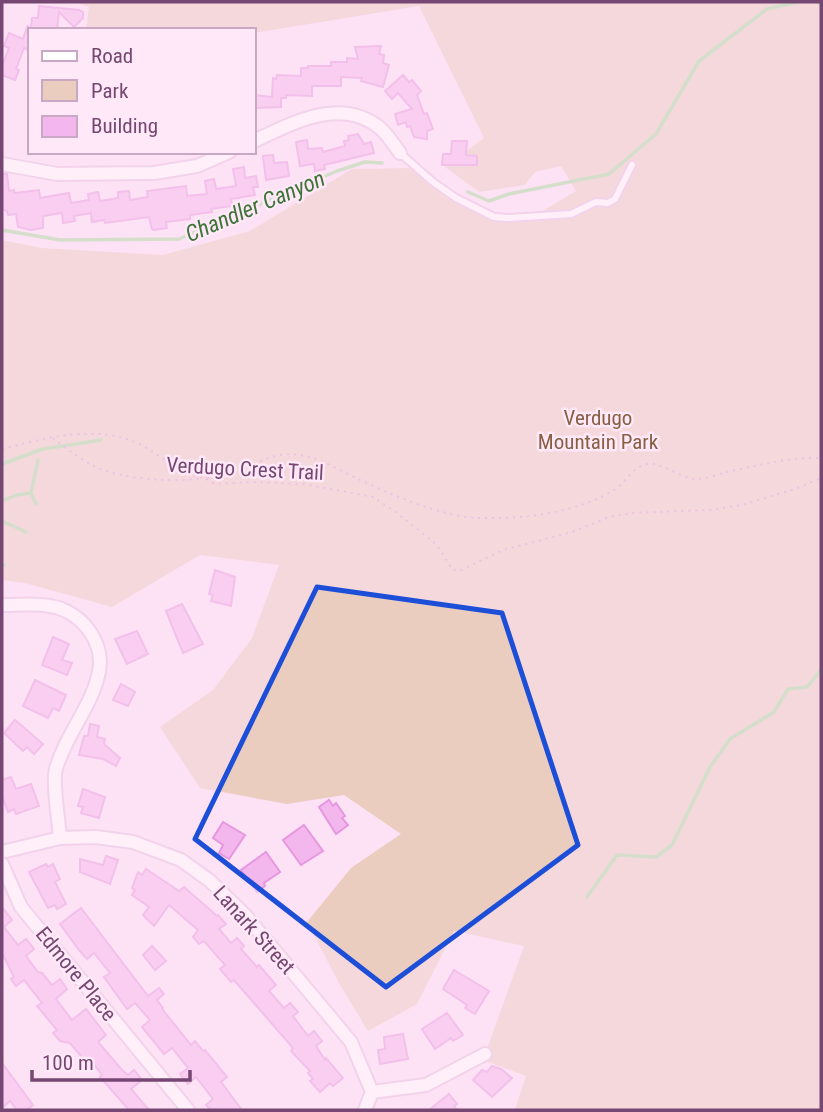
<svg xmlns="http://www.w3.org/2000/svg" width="823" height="1112" font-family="'Roboto Condensed',sans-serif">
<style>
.green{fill:#ebcdbf}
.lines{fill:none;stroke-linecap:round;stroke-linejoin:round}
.stream{stroke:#a2da9a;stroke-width:3.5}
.building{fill:#f4b7ed;stroke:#e797df;stroke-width:2}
.service-casing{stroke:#e7c1df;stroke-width:10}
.minor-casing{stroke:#e7c1df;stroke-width:16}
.path{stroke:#d89ad2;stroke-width:2;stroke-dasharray:2 5;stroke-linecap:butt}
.service{stroke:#fff;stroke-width:6}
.minor{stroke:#fff;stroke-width:12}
.marked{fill:none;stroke:#1d4ed8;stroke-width:5;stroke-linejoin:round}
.labels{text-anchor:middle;stroke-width:5;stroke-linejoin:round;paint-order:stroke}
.park-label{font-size:21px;fill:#886043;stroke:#ffe8f7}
.street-label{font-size:21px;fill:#754772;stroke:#ffe8f7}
.water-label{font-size:23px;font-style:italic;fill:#3e7437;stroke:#ffe8f7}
</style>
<rect width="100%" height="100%" fill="#fde1f4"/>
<polygon class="green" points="75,2 821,2 821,1110 515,1110 526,1076 483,1060 524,946 454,931 417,1004 368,1031 340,985 307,922 351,868 401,834 344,795 287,804 200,788 160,727 213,690 252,638 279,565 200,555 112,607 25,583 2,580 2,240 42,248 163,255 250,231 352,169 410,168 477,214 488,217 531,218 576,191 561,166 535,172 525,185 479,192 445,167 484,138 419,6 254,33 254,30 86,30 89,7"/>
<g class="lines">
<g class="stream">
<polyline points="818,2 821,5"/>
<polyline points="468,192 489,201 509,194 609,174 656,134 699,61 767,9 798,2"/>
<polyline points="2,230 60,240 179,239 337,171 365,162 382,163"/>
<polyline points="2,464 43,449 101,440"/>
<polyline points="2,501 17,495 31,493"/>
<polyline points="36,504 31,493 38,460"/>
<polyline points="2,521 26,532"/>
<polyline points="2,565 4,565"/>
<polyline points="587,897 617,855 656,857 672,845 710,767 730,739 774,712 788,689 807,687 821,670"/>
</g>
</g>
<g class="building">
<polygon points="39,6 79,10 83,12 83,18 74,27 59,12 57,30 31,28 32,18 38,18"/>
<polygon points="28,25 30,51 24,48 22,53 16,69 19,70 15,80 2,75 2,66 9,48 4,46 9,33 23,39"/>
<polygon points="381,46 379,54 384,55 383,63 389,65 383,87 361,81 362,78 341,77 341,86 312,86 312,96 286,95 286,98 281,98 281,107 254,108 254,95 272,97 273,78 276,79 277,75 301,76 301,68 308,68 308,66 331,66 331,62 347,62 347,58 358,59 355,47"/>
<polygon points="403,75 409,82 412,80 421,91 417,95 424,114 427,113 433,129 427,131 427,139 414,137 410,126 407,127 406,122 398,125 395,114 412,109 398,93 392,99 385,91"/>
<polygon points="358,134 364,144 371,142 374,153 324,165 325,169 315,171 314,164 300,166 296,142 307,140 308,149 322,148 323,152 345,146 344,141 349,140 348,136"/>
<polygon points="452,141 467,141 466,155 477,156 477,165 442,165 443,154 451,154"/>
<polygon points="273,155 274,163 287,162 289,176 266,180 263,156"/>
<polygon points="244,167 245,178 256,176 258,187 253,187 255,195 231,199 232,206 211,209 212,212 190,215 190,219 166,222 167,228 154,230 152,229 149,217 105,223 104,220 92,222 91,213 74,216 75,221 63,223 62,213 43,216 43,228 31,230 18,227 16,214 8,215 7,211 2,209 2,174 7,174 9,191 14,190 14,193 39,190 40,198 69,193 71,203 89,200 88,194 98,192 100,201 118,198 118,192 129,191 130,200 148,197 147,191 186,186 187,196 207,194 205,181 214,179 216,189 236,186 233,169"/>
<polygon points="215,570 235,577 231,606 211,601 213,595 209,594"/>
<polygon points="182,604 203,644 183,653 166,611"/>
<polygon points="137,631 148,654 127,664 115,639"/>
<polygon points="53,637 69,644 62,660 72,663 67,675 42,665"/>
<polygon points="35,680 66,695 59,711 53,708 48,718 23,706"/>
<polygon points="121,684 135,692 128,706 113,700"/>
<polygon points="15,720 43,744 34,754 27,747 23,751 4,733"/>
<polygon points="90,724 99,726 97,737 105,739 104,744 120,758 116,766 103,759 79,755 84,736 88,736"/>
<polygon points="11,777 16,789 31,784 39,806 16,814 14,809 8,812 2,796 2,780"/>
<polygon points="83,789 105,797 99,818 81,813 83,807 78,806"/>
<polygon points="329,800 333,806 336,803 345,816 342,818 348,825 336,834 319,807"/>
<polygon points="223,822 245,835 229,859 219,853 223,845 213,838"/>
<polygon points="304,825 323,851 301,865 283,840"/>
<polygon points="266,852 280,872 264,883 265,886 257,892 241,870"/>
<polygon points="106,856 118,860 110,884 80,872 80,859 103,865"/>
<polygon points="46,864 48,867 53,864 60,879 55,882 66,904 57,909 55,905 48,908 29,872"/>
<polygon points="146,869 179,891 184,887 217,916 218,915 226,924 219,929 231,943 237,938 244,946 241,949 257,967 259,965 276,985 269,991 284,1008 290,1003 298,1012 293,1016 308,1036 314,1031 322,1041 316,1046 325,1060 326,1058 343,1078 333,1086 330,1083 320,1092 310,1081 313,1079 308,1073 310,1071 291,1051 293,1048 234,980 231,982 220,969 225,965 204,941 199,944 193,937 198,930 169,905 154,926 143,915 149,907 132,895 135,890 132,888 138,872 142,875"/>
<polygon points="2,907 12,920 4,927 18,945 26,939 34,949 26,956 38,972 42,973 52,985 60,979 67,989 56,999 72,1020 86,1009 106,1035 98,1042 122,1070 128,1075 134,1070 142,1080 131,1089 149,1110 129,1110 100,1077 102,1075 90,1059 86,1062 70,1043 60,1041 53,1033 57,1030 37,1006 42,1003 24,980 16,986 11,979 14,977 2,953"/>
<polygon points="81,908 148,996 159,988 164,994 157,1000 163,1008 162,1009 191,1045 195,1041 203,1051 205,1050 227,1077 221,1082 242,1110 211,1110 206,1105 213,1099 196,1077 188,1084 180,1074 188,1068 172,1048 164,1054 142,1027 150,1020 135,1003 127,1009 104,977 110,973 94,953 87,959 79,950 60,924"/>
<polygon points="152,946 166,961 155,970 143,955"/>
<polygon points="454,970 489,991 475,1014 465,1008 467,1005 443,989"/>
<polygon points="447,1013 463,1035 453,1041 451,1038 435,1049 422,1029"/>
<polygon points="403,1034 408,1059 380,1064 378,1050 385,1049 384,1037"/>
<polygon points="2,1063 33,1105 27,1110 17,1110 10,1101 2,1108"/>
<polygon points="492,1066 501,1069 512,1078 492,1097 473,1080 482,1070 487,1072"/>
<polygon points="449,1094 457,1104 454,1106 457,1110 429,1110"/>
</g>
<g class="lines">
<defs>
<polyline id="service" points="400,153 433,182 456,198 494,217 509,218 571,214 596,202 608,203 615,199 632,165"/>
<g id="minor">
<path d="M254,141C293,123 341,96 380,128C388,135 394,145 400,153"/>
<polyline points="2,164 57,174 154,173 197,166 229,152"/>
<path d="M2,605C17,605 34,603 50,606C82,611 107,644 98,676C90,709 65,736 56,769C52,782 59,822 60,838"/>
<polyline points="2,852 60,838 96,837 133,842 181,860 210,881 245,915 351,1042 372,1092"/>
<polyline points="2,864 21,907 188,1110"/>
<polyline points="365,1110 372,1092 426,1085 485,1054"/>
</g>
</defs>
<use href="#service" class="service-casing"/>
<use href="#minor" class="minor-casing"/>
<g class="path">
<path d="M53,438C67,449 82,461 98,468C123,479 175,483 201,478"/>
<path d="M2,449C45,438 99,423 141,445C161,455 183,477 207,478C251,478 263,443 313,458C327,463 342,471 356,478C390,494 444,518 481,518C525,519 576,513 614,490C626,483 632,467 647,464C660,461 681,479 697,479C706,479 718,474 727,472C759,465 789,457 821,458"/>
<polyline points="206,479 215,484 252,482 304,484 373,497 393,510 437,545 452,569 459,571 503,550 572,532 609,517 632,513 709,510 742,505 795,489 821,478"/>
</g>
<use href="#service" class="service"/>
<use href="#minor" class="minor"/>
</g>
<path d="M0 0H823V1112H0ZM317,587L502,613L578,845L386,987L195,839Z" fill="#fde1f4" fill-opacity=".55" fill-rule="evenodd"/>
<path class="marked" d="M317,587L502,613L578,845L386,987L195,839Z"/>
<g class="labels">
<g class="park-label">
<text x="598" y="425">Verdugo<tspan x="598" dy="24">Mountain Park</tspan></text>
</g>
<g class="street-label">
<text transform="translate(245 469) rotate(3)" y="7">Verdugo Crest Trail</text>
<text transform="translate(254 930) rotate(48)" y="7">Lanark Street</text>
<text transform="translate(76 974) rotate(51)" y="7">Edmore Place</text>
</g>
<g class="water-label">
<text transform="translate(255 206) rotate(-23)" y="8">Chandler Canyon</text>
</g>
</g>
<rect width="823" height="1112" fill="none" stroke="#754772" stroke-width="7"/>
<rect x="28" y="28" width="228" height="126" fill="#ffe8f7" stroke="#c8a8c2" stroke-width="2"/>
<rect x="42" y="51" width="35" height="10" fill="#ffffff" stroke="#c8a8c2" stroke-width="2"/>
<text x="91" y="63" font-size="21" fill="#754772">Road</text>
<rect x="42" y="80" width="35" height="21" fill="#ebcdbf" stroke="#c8a8c2" stroke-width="2"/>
<text x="91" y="98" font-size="21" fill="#754772">Park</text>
<rect x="42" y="116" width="35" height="21" fill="#f4b7ed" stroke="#c8a8c2" stroke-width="2"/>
<text x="91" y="133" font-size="21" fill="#754772">Building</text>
<path d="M32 1070v10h158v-10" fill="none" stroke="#754772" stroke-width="3.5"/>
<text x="42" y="1070" font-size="21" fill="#754772" stroke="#ffe8f7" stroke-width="5" paint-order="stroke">100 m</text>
</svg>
